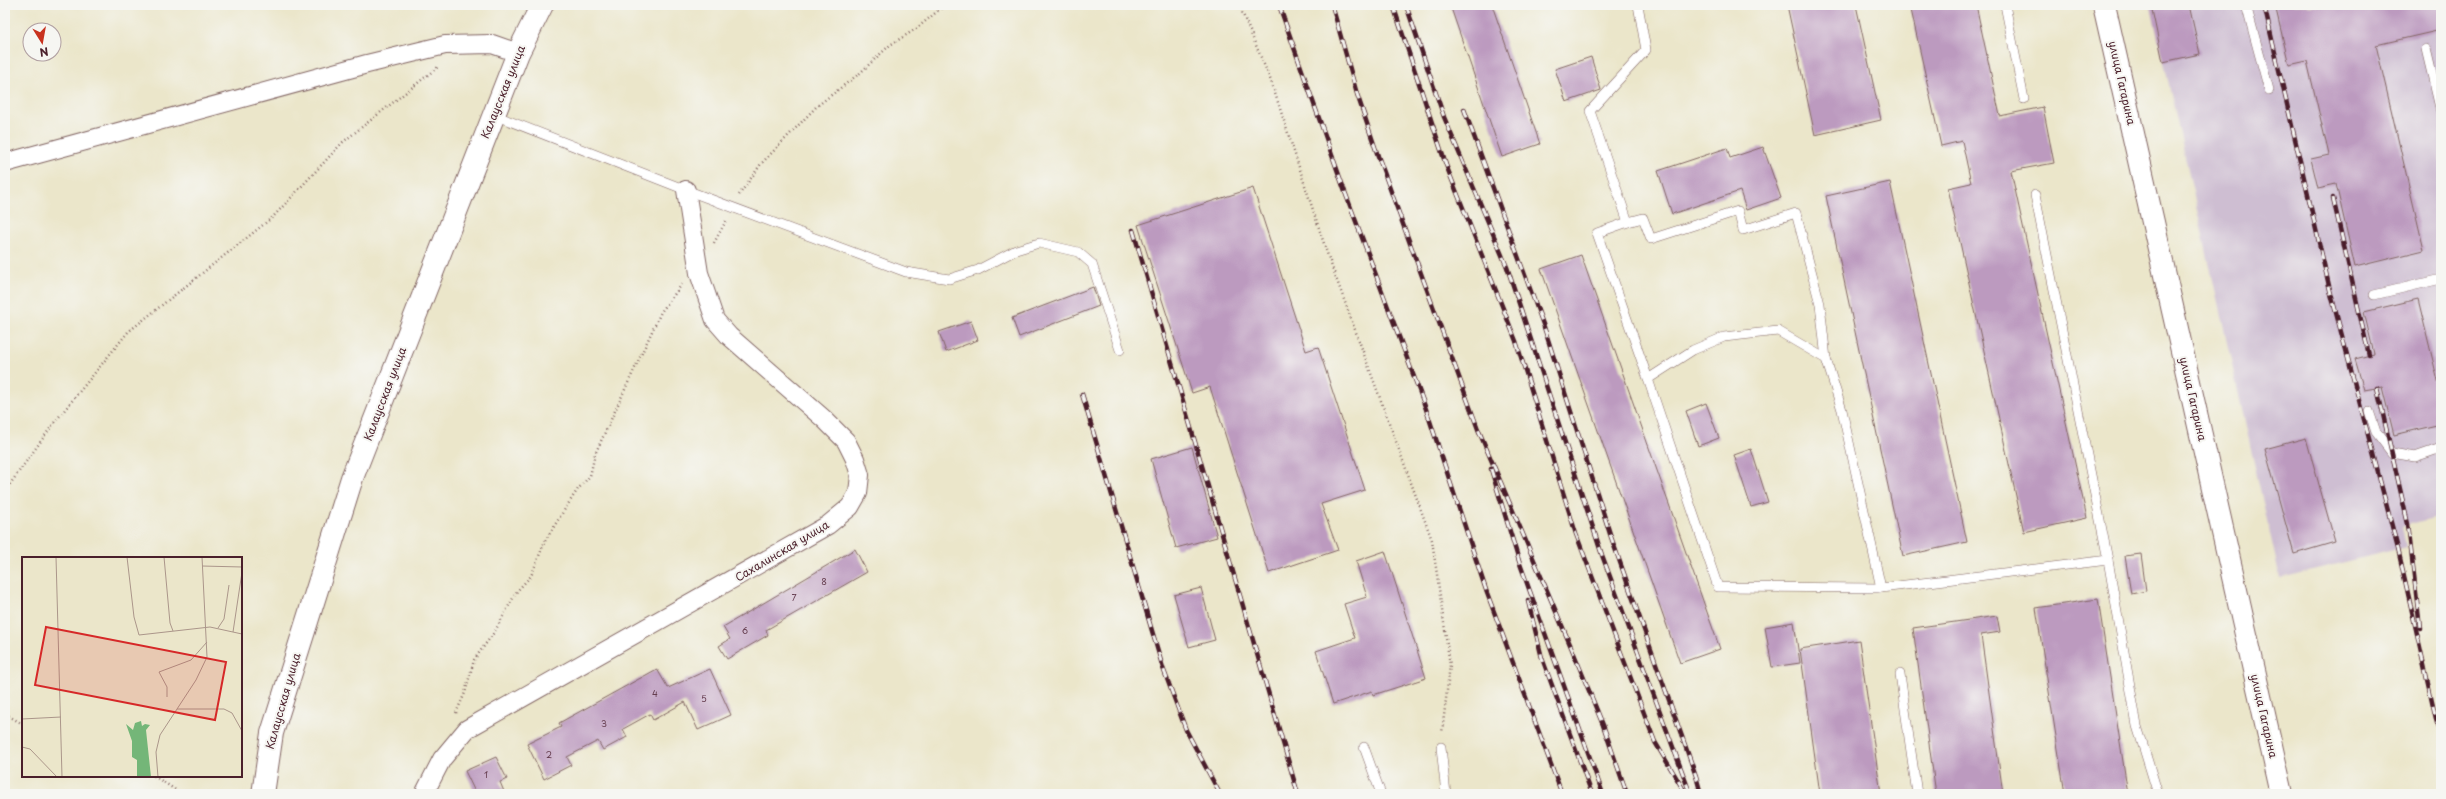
<svg xmlns="http://www.w3.org/2000/svg" width="2446" height="799" font-family="'Playpen Sans',sans-serif">
<style>
.industrial{fill:#cebed2}
.building{fill:#bc9abf}
.lines{fill:none;stroke-linecap:round;stroke-linejoin:round}
.service-casing{stroke:#826563;stroke-width:10}
.minor-casing{stroke:#826563;stroke-width:20}
.tertiary-casing{stroke:#826563;stroke-width:24}
.path{stroke:#826563;stroke-width:2.5;stroke-dasharray:1 3;stroke-linecap:butt}
.service{stroke:#fff;stroke-width:9}
.minor{stroke:#fff;stroke-width:18}
.tertiary{stroke:#fff;stroke-width:22}
.rail-casing{stroke:#4a1f2b;stroke-width:4.5}
.rail{stroke:#f6f6f2;stroke-width:3;stroke-dasharray:9;stroke-linecap:butt}
.labels{text-anchor:middle;stroke-width:4;stroke-linejoin:round;paint-order:stroke}
.number-label{font-size:9px;fill:#663e50}
.street-label{font-size:11px;fill:#4a1f2b;stroke:#f6f6f2}
.inset-road{fill:none;stroke:#ab968a;stroke-width:1}
.view{fill:#d62828;fill-opacity:0.15;stroke:#d62828;stroke-width:2}
.inset-edge{fill:none;stroke:#4a1f2b;stroke-width:2}
</style>
<rect width="100%" height="100%" fill="#f6f6f2"/>
<filter id="ink" filterUnits="userSpaceOnUse"><feTurbulence type="fractalNoise" baseFrequency=".025" numOctaves="2"/><feDisplacementMap in="SourceGraphic" scale="8" xChannelSelector="R" yChannelSelector="G"/><feConvolveMatrix kernelMatrix="1 2 1 2 8 2 1 2 1" color-interpolation-filters="sRGB"/></filter>
<filter id="wash" filterUnits="userSpaceOnUse"><feTurbulence type="fractalNoise" baseFrequency=".012" numOctaves="4" result="noise"/><feDisplacementMap in="SourceGraphic" scale="16" xChannelSelector="R" yChannelSelector="G"/><feGaussianBlur stdDeviation="0.9" result="paint"/><feColorMatrix in="noise" values="0 0 0 0 0 0 0 0 0 0 0 0 0 0 0 0 0 1.4 0 .05"/><feComposite in="paint" operator="in"/></filter>
<g filter="url(#wash)">
<rect width="100%" height="100%" fill="#ebe6ca"/>
<polygon class="industrial" points="2151,5 2441,5 2441,516 2402,526 2406,547 2280,578"/>
<g id="blocks">
<g class="building">
<polygon points="1450,5 1492,5 1540,144 1502,157"/>
<polygon points="1787,5 1856,5 1881,120 1815,135"/>
<polygon points="1910,5 1976,5 2000,116 2043,107 2054,163 2011,171 2087,518 2024,532 1948,188 1971,183 1962,141 1941,146"/>
<polygon points="2151,5 2189,5 2200,54 2163,62"/>
<polygon points="2275,5 2441,5 2441,30 2376,45 2424,250 2355,267 2336,184 2318,188 2311,159 2329,155 2307,61 2289,65"/>
<polygon points="1591,57 1601,90 1566,102 1555,69"/>
<polygon points="1763,147 1781,198 1746,210 1740,191 1672,214 1658,171 1727,148 1730,158"/>
<polygon points="1890,182 1967,542 1903,556 1826,196"/>
<polygon points="1253,188 1306,351 1318,347 1365,490 1321,504 1338,550 1269,573 1210,387 1192,393 1138,225"/>
<polygon points="1581,255 1720,649 1680,663 1541,269"/>
<polygon points="1093,287 1099,306 1019,337 1012,318"/>
<polygon points="2418,299 2441,394 2441,424 2394,435 2382,387 2364,390 2355,359 2374,354 2364,312"/>
<polygon points="971,321 978,340 946,352 939,332"/>
<polygon points="1706,403 1719,438 1698,446 1686,411"/>
<polygon points="2306,438 2335,542 2294,554 2265,449"/>
<polygon points="1192,447 1217,537 1176,548 1151,459"/>
<polygon points="1751,449 1768,502 1751,507 1734,455"/>
<polygon points="855,549 867,572 766,630 768,635 727,659 719,646 730,639 723,627"/>
<polygon points="1385,551 1426,678 1373,695 1372,691 1333,704 1316,651 1355,638 1344,604 1367,597 1356,561"/>
<polygon points="2141,554 2146,591 2131,594 2125,556"/>
<polygon points="1201,588 1215,640 1189,647 1174,595"/>
<polygon points="2098,599 2128,794 2065,794 2036,608"/>
<polygon points="1997,616 2000,632 1981,635 2003,794 1936,794 1913,628"/>
<polygon points="1794,622 1800,663 1772,667 1765,627"/>
<polygon points="1859,640 1881,794 1820,794 1800,649"/>
<polygon points="657,669 668,688 710,669 731,715 698,730 685,702 653,720 650,714 623,729 627,737 603,750 598,741 567,757 571,765 544,779 527,744 561,727 559,723"/>
<polygon points="496,757 507,779 500,782 505,794 476,794 465,771"/>
</g>
</g>
</g>
<g filter="url(#ink)">
<use href="#blocks" fill-opacity="0" stroke="#826563" stroke-width="1"/>
<g class="lines">
<defs>
<g id="service">
<polyline points="1638,5 1646,50 1590,111 1628,222 1597,233 1648,379 1693,350 1724,337 1778,331 1826,359"/>
<polyline points="2005,5 2024,99"/>
<polyline points="2246,5 2269,90"/>
<polyline points="2426,49 2441,112"/>
<polyline points="494,115 686,190 906,272 949,279 978,270 1016,250 1039,243 1078,252 1092,264 1120,350"/>
<polyline points="2035,195 2108,560"/>
<polyline points="1628,222 1643,218 1651,239 1738,211 1743,230 1796,213 1820,304 1826,359 1842,410 1881,588 2108,560 2137,726 2158,794"/>
<polyline points="2374,295 2441,279"/>
<polyline points="1648,379 1718,587 1881,588"/>
<polyline points="2369,411 2376,432 2392,453 2415,457 2441,448"/>
<polyline points="1900,674 1917,794"/>
<polyline points="1364,747 1381,794"/>
<polyline points="1441,747 1446,794"/>
</g>
<g id="minor">
<polyline points="5,163 367,64 445,45 492,44 518,53"/>
<polyline points="424,794 442,759 467,729 828,525 850,507 858,493 860,475 855,459 846,441 824,419 729,336 715,320 699,273 686,190"/>
</g>
<g id="tertiary">
<polyline points="2104,5 2282,794"/>
<polyline points="263,794 272,733 352,478 518,53 542,5"/>
</g>
</defs>
<use href="#service" class="service-casing"/>
<use href="#minor" class="minor-casing"/>
<use href="#tertiary" class="tertiary-casing"/>
<g class="path">
<polyline points="1239,5 1271,81 1328,256 1432,540 1450,665 1442,733"/>
<polyline points="739,195 761,164 817,106 860,73 890,45 916,29 945,5"/>
<polyline points="714,243 727,219"/>
<polyline points="5,491 54,423 128,332 273,217 343,142 438,67"/>
<polyline points="456,713 465,693 474,660 495,631 517,591 531,576 545,541 563,512 578,489 590,476 595,454 661,312 683,283"/>
<polyline points="5,714 23,724"/>
<polyline points="154,776 182,794"/>
</g>
<use href="#service" class="service"/>
<use href="#minor" class="minor"/>
<use href="#tertiary" class="tertiary"/>
<defs>
<g id="rail">
<polyline points="1279,5 1345,192 1426,409 1487,593 1562,794"/>
<polyline points="1332,5 1357,94 1378,156 1478,429 1572,649 1603,725 1627,794"/>
<polyline points="1393,5 1446,165 1516,341 1576,534 1655,742 1686,794"/>
<polyline points="1406,5 1444,117 1507,267 1602,555 1690,793"/>
<polyline points="2264,5 2330,290 2398,549 2441,741"/>
<polyline points="1464,109 1544,327 1611,537 1696,776 1701,794"/>
<polyline points="2333,198 2369,355"/>
<polyline points="1133,230 1298,794"/>
<polyline points="2377,388 2408,524 2420,628"/>
<polyline points="1082,394 1163,668 1186,730 1220,794"/>
<polyline points="1491,469 1519,561 1603,794"/>
<polyline points="1528,601 1542,658 1592,794"/>
</g>
</defs>
<use href="#rail" class="rail-casing"/>
<use href="#rail" class="rail"/>
</g>
</g>
<g class="labels">
<g class="number-label">
<text x="824" y="585">8</text>
<text x="794" y="601">7</text>
<text x="745" y="634">6</text>
<text x="655" y="697">4</text>
<text x="704" y="702">5</text>
<text x="604" y="727">3</text>
<text x="549" y="758">2</text>
<text x="486" y="778">1</text>
</g>
<g class="street-label">
<text transform="translate(2122 83) rotate(77)" y="4">улица Гагарина</text>
<text transform="translate(503 92) rotate(-68)" y="4">Калаусская улица</text>
<text transform="translate(385 394) rotate(-69)" y="4">Калаусская улица</text>
<text transform="translate(2193 399) rotate(77)" y="4">улица Гагарина</text>
<text transform="translate(782 551) rotate(-31)" y="4">Сахалинская улица</text>
<text transform="translate(283 701) rotate(-74)" y="4">Калаусская улица</text>
<text transform="translate(2264 716) rotate(77)" y="4">улица Гагарина</text>
</g>
</g>
<g transform="translate(22 557)">
<rect width="220" height="220" fill="#ebe6ca"/>
<path d="M119,164L120,169L123,167L128,168L124,173L129,220H115V203L110,200V184L104,167L111,173L113,166Z" fill="#74b678"/>
<path class="inset-road" d="M34,0L40,220M105,0L112,60L117,78L188,70L220,77M142,0L148,66L151,74M180,9L220,10M196,71L202,62L207,28M211,75L220,15M145,140V130L137,115L169,103L185,85M155,152H202L210,156L220,174M0,162L39,160M0,190L8,192L35,220M136,220L134,195L138,178L174,123L185,100L180,0"/>
<path class="view" d="M24,70L204,105L193,163L13,128Z"/>
<rect width="220" height="220" class="inset-edge"/>
</g>
<rect width="2446" height="799" fill="none" stroke="#f6f6f2" stroke-width="20"/>
<g transform="translate(42 42) rotate(169)"><circle r="19" fill="#f6f6f2" stroke="#b1a0a2"/>
<path d="M0-3L7 15L0 10L-7 15Z" fill="#c8321e"/>
<text y="-6" font-size="11" font-weight="bold" text-anchor="middle" fill="#4a1f2b">N</text>
</g>
</svg>
